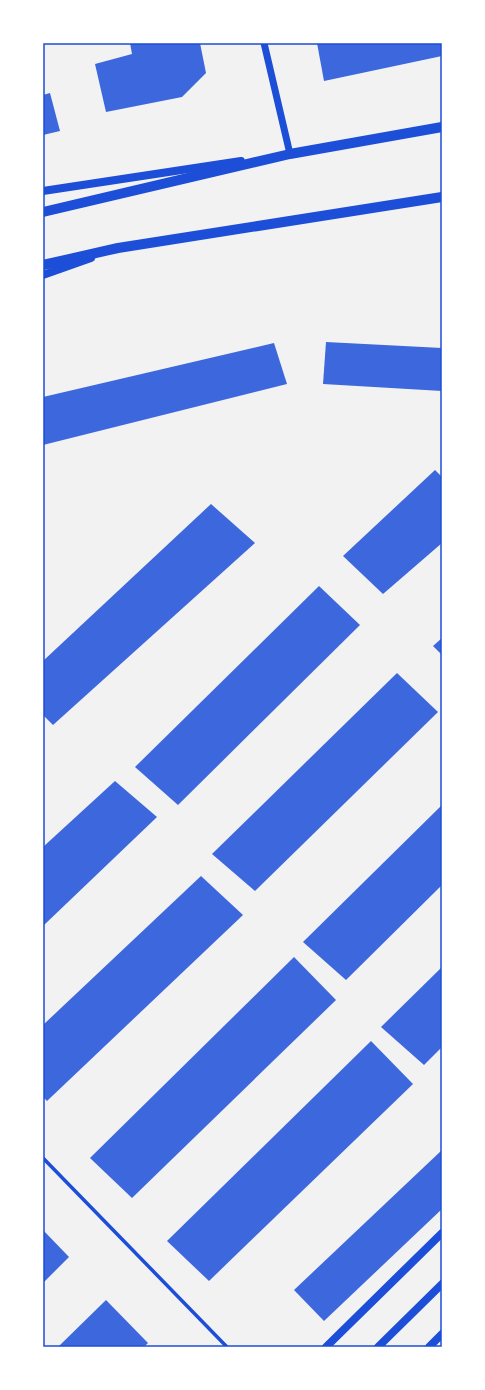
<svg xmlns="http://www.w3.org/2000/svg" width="485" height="1390" font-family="'Alegreya Sans',sans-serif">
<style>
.building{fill:#3d67dc}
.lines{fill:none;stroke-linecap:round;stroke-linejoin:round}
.pedestrian{stroke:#1d4ed8;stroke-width:3.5}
.tertiary{stroke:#1d4ed8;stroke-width:7}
.secondary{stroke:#1d4ed8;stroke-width:8}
.primary{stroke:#1d4ed8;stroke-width:10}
.neatline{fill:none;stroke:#1d4ed8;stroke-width:1.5}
</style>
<rect width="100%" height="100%" fill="#f2f2f2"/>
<g class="building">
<polygon points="130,43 200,43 206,73 182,97 106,112 95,64 132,54"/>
<polygon points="317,43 442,43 442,56 324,81"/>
<polygon points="50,93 60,131 43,135 43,95"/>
<polygon points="326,342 442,348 442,391 323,384"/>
<polygon points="274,343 287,384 43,445 43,397"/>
<polygon points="435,470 442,477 442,543 383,594 343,556"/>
<polygon points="211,504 255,543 53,725 43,715 43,661"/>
<polygon points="319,586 360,625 178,805 135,767"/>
<polygon points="442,638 442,655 433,646"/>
<polygon points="397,673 438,712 255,891 212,854"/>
<polygon points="115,781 157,817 43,926 43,847"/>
<polygon points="442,805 442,885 346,980 303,942"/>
<polygon points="201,876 243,915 47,1101 43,1097 43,1025"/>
<polygon points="294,957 336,1000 132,1198 90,1158"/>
<polygon points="442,967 442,1047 424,1065 381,1027"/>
<polygon points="371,1041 413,1084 209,1281 167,1241"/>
<polygon points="442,1150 442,1209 324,1321 294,1290"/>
<polygon points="43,1230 69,1257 43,1283"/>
<polygon points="106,1300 148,1343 144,1347 58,1347"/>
</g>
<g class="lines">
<polyline class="pedestrian" points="43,1158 227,1347"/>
<polyline class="tertiary" points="264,43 290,154"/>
<g class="secondary">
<polyline points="43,191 241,161"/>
<polyline points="43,275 91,258"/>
<polyline points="326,1347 442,1233"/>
<polyline points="378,1347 442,1284"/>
<polyline points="429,1347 442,1334"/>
</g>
<g class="primary">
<polyline points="43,212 290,154 442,127"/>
<polyline points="43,265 118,248 442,197"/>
</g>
</g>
<rect width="485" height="1390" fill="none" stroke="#ffffff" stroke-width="88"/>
<rect x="44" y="44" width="397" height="1302" class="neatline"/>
</svg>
